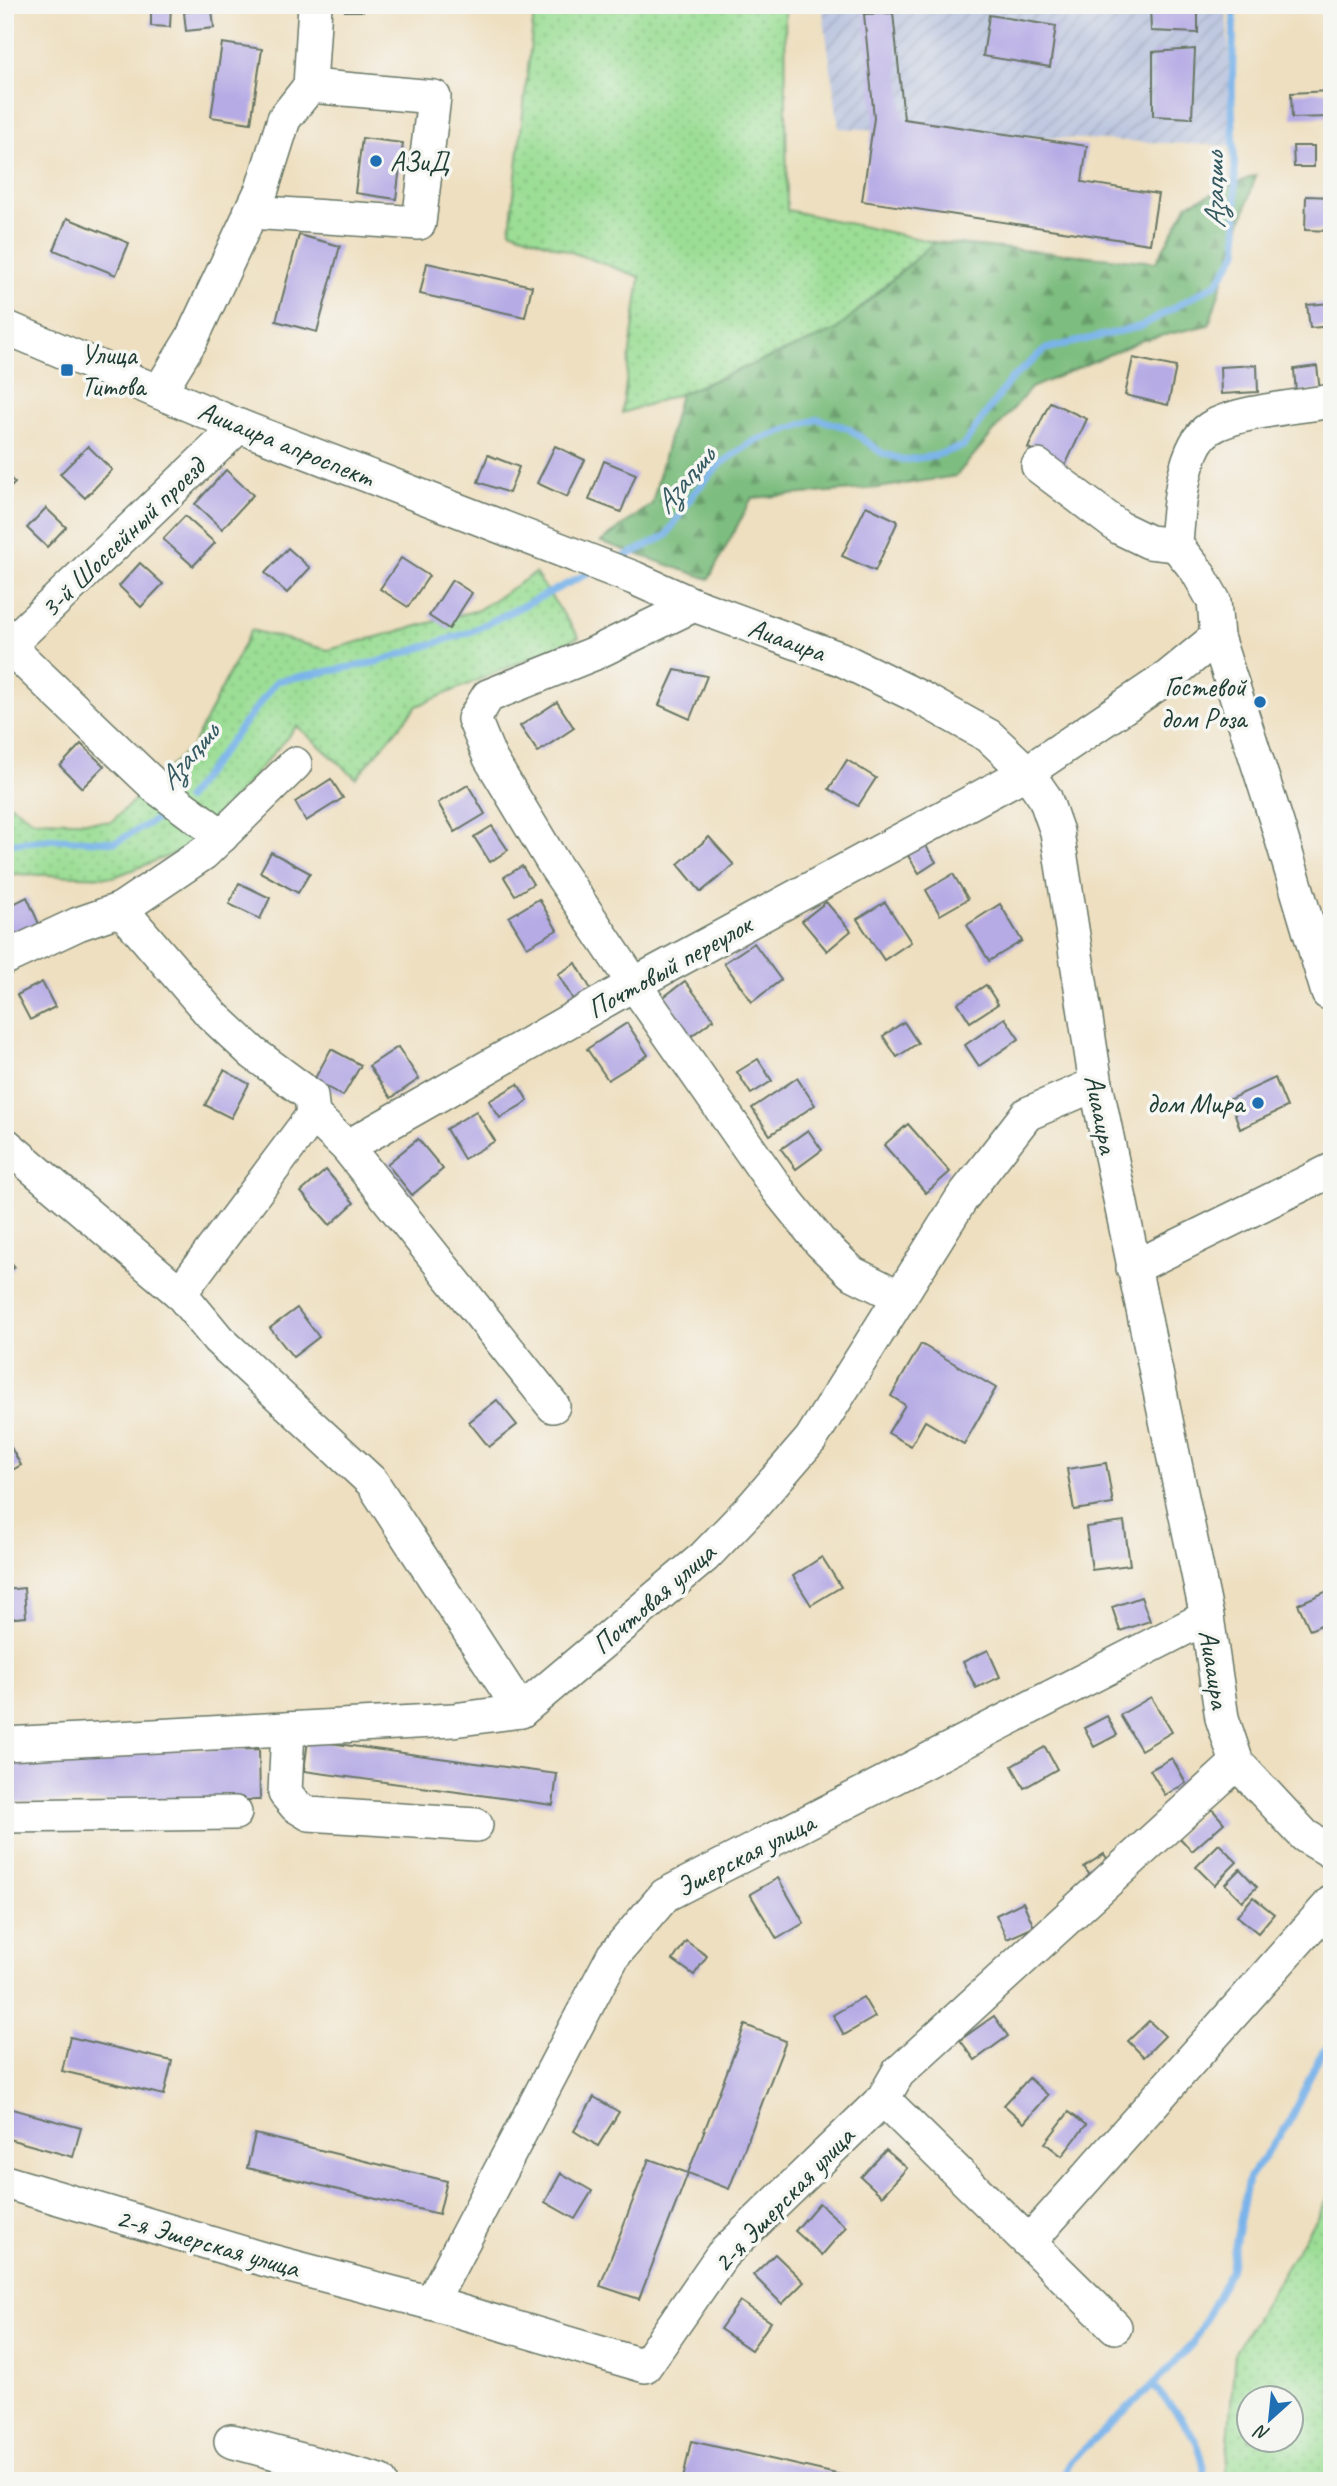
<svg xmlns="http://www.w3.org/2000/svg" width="1337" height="2486" font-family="Caveat,sans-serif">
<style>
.industrial{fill:url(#industrial-furrows)}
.grass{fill:url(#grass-dots);stroke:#5e8e65;stroke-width:2;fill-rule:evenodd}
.forest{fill:url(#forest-firs);stroke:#4e7d5a;stroke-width:2}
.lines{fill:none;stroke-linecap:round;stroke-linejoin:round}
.stream{stroke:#79b3ea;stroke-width:7}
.building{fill:#b6abe5}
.minor-casing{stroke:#677665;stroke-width:36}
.minor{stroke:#fff;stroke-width:33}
.poi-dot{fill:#1f6fb2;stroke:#f6f6f2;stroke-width:2.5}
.labels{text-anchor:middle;stroke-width:7;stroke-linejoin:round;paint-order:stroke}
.poi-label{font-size:28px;fill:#1f3d34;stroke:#f6f6f2;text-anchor:start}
.street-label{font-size:28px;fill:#1f3d34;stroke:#f6f6f2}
.water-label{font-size:30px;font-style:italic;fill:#365a62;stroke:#f6f6f2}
</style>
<defs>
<pattern id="industrial-furrows" width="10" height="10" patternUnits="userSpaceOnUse" patternTransform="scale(1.75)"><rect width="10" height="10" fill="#bac4de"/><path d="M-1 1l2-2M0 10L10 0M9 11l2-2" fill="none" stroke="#9fa9bf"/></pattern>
<pattern id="grass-dots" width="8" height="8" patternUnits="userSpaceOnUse" patternTransform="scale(1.75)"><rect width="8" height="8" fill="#9cde96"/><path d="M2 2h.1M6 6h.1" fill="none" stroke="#86bf82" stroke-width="1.8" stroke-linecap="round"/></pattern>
<pattern id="forest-firs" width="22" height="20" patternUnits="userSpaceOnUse" patternTransform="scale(1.75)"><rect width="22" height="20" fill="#7dbd7f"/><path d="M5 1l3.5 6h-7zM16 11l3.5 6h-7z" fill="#669b69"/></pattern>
</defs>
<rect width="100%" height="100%" fill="#f6f6f2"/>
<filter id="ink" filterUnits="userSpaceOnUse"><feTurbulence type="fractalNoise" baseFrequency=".0143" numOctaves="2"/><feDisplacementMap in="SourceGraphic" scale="14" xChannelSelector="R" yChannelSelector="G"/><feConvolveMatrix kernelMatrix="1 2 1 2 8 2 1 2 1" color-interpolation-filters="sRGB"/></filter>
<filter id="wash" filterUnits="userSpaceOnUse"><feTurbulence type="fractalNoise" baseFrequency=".00686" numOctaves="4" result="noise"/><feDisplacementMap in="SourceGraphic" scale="28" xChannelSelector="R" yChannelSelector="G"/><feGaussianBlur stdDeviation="1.57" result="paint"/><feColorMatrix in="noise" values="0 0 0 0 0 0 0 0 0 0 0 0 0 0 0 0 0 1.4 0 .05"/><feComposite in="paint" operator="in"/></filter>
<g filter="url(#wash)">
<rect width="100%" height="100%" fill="#eedfc0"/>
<polygon class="industrial" points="822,5 1226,5 1234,146 839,128"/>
<g class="grass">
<polygon points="535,5 785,5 787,210 934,242 835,331 680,394 622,413 640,277 510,230"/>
<polygon points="535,573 579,637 417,706 356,778 297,726 192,847 114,877 11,874 5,878 5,801 33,820 111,822 193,745 251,630 328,650 478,610"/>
<path d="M1332,2192V2481H1225L1235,2352ZM1250,2398H1292V2440H1250Z"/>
</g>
<polygon class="forest" points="1256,175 1209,325 1143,340 1031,388 956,476 878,488 752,498 709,579 601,542 652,504 680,394 835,331 934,242 1156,262 1188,204"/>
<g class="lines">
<g class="stream">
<polyline points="616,561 666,536 694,493 720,464 754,441 818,419 848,428 882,453 904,460 934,456 963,446 1010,380 1046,349 1142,326 1217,283 1238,251 1232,102 1234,5"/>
<polyline points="186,799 277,681 377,662 470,632 589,573"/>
<polyline points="5,844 56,839 116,842 171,811"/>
<path d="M1153,2385C1177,2414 1207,2441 1204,2481"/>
<polyline points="1060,2481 1072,2460 1153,2385 1193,2343 1230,2271 1248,2179 1288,2124 1321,2053 1332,2044"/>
</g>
</g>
<g id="blocks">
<g class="building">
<polygon points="151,5 171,5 170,27 151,26"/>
<rect x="345" y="5" width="18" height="6"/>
<polygon points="369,5 383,5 383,8 369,9"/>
<polygon points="1150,5 1198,5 1198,33 1151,31"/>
<polygon points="212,9 214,28 186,31 184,12"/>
<polygon points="893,13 904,119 1087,146 1082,182 1158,194 1150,244 862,201 874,118 864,14"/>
<polygon points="989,15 1056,26 1050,67 983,56"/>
<polygon points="222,43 262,49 251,123 211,117"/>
<polygon points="1195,49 1192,118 1153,116 1153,52"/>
<polygon points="1329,91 1330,117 1292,118 1291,93"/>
<polygon points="362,138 403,143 396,199 355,193"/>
<polygon points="1293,146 1314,146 1314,167 1294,167"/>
<polygon points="1306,196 1332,197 1332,231 1305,230"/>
<polygon points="67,218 129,243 116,275 54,250"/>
<polygon points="299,235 340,246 317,332 276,321"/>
<polygon points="427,263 532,286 525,317 420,294"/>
<polygon points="1332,303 1332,326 1310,328 1307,305"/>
<polygon points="1133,358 1176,367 1168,405 1125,395"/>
<polygon points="1257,365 1258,392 1221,394 1220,367"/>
<polygon points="1317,366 1320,391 1296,393 1294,369"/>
<polygon points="1050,402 1087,419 1065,466 1028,448"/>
<polygon points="88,446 112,470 85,498 60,474"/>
<polygon points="555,446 585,460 567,497 537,483"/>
<polygon points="488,455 519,467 509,493 478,482"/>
<polygon points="604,461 636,474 621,512 589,500"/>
<polygon points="226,470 253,495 222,529 195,504"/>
<polygon points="5,473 15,483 5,493"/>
<polygon points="866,506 898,521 875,571 842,556"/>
<polygon points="46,508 66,527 47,547 27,528"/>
<polygon points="185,516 215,543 193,566 163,539"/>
<polygon points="288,548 310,568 287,593 265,573"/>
<polygon points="401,558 429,576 408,607 380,589"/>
<polygon points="140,563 163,584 141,607 119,586"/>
<polygon points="452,580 472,593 449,629 429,616"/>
<polygon points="675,670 707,676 690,719 659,705"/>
<polygon points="557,702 574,728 538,752 520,726"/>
<polygon points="81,744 104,766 82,788 60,766"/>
<polygon points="847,760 876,778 858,806 829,789"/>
<polygon points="331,779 343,798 306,821 295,802"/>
<polygon points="468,785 485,814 455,832 438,803"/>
<polygon points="492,826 508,850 490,862 474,837"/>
<polygon points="709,837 734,865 701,892 678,864"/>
<polygon points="924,843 936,862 919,873 907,854"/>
<polygon points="271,852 310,873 298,893 260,872"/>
<polygon points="522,866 533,884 515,895 504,877"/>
<polygon points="953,874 968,899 940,915 926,890"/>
<polygon points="239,883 270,898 260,919 229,904"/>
<polygon points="27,897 40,926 7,942 5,908"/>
<polygon points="539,899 557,930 527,947 509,917"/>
<polygon points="826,902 851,931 827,951 802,921"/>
<polygon points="885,902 911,942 884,960 857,919"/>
<polygon points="1000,904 1022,941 989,961 967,925"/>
<polygon points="754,943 781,980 752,1002 724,963"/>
<polygon points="576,963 593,993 575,1003 558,974"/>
<polygon points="685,981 714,1019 690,1037 661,999"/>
<polygon points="42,982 55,1007 30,1020 17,995"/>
<polygon points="986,985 998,1004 970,1022 958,1003"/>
<polygon points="1005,1018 1019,1039 979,1066 965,1045"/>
<polygon points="904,1022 918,1043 897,1057 883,1036"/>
<polygon points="627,1023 648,1055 608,1080 587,1049"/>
<polygon points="398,1047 419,1079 391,1098 369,1066"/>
<polygon points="331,1049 361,1065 343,1096 314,1080"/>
<polygon points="758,1059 772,1081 751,1094 737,1072"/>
<polygon points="224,1070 249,1084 231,1118 205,1105"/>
<polygon points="797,1078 815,1105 770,1135 752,1108"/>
<polygon points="1275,1078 1287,1107 1240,1129 1230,1099"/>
<polygon points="518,1084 528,1101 500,1118 489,1101"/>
<polygon points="476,1111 495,1141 464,1159 446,1129"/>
<polygon points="908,1124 950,1172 926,1193 884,1145"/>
<polygon points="808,1130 822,1150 796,1169 781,1149"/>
<polygon points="418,1139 443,1169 412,1195 387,1164"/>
<polygon points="326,1170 354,1203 330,1225 301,1192"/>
<polygon points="5,1255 15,1267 5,1275"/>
<polygon points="297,1308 319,1337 293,1357 270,1328"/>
<polygon points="921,1344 996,1388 964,1444 925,1421 911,1446 888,1433 905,1405 891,1396"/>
<polygon points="497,1400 517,1425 489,1447 469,1422"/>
<polygon points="5,1437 21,1465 5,1474"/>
<polygon points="1106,1463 1113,1504 1074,1510 1067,1469"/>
<polygon points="1124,1522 1130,1565 1092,1570 1086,1527"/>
<polygon points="822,1557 841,1587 811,1605 793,1576"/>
<polygon points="24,1588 26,1617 5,1619 5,1590"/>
<polygon points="1332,1589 1332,1620 1310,1630 1298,1604"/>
<polygon points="1141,1597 1150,1621 1120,1631 1112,1607"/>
<polygon points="988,1650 1000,1677 976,1688 963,1662"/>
<polygon points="1151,1697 1172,1732 1141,1750 1120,1715"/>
<polygon points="1107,1716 1117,1735 1094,1747 1084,1728"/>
<polygon points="308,1740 557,1774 553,1805 304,1771"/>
<polygon points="1045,1747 1057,1769 1024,1788 1012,1766"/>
<polygon points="259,1749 260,1800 5,1802 5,1752"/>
<polygon points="1172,1758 1186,1783 1165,1795 1150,1770"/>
<polygon points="1211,1808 1224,1823 1192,1851 1178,1836"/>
<polygon points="1219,1844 1237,1862 1214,1885 1196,1867"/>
<polygon points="1104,1854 1114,1869 1095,1882 1084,1867"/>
<polygon points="1240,1869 1257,1887 1242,1901 1225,1884"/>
<polygon points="778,1878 804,1923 777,1939 750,1894"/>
<polygon points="1253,1897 1274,1914 1258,1933 1237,1916"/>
<polygon points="1023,1902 1034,1927 1007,1939 996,1915"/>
<polygon points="686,1941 707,1956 694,1975 673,1960"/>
<polygon points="863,1997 875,2017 844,2035 833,2015"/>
<polygon points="994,2016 1008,2036 975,2060 960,2040"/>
<polygon points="1149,2021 1165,2036 1144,2057 1128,2041"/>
<polygon points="745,2025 786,2041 729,2189 688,2173"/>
<polygon points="70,2037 172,2061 164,2095 62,2071"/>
<polygon points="1029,2078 1048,2095 1024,2123 1004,2105"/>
<polygon points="594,2097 619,2112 598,2146 574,2131"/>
<polygon points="5,2107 81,2128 73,2157 5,2138"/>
<polygon points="1069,2112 1086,2125 1062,2156 1045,2143"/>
<polygon points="255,2134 447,2181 439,2214 247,2168"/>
<polygon points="886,2150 907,2168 882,2196 861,2177"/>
<polygon points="649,2159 688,2173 639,2299 600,2286"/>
<polygon points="561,2173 592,2191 575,2219 545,2202"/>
<polygon points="819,2203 846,2227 822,2255 795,2231"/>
<polygon points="775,2254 804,2282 782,2304 753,2275"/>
<polygon points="740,2301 771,2322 751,2350 720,2329"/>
<polygon points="691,2441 850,2477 849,2481 683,2479"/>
</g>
</g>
</g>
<g filter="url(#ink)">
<use href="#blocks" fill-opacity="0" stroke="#677665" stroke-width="2"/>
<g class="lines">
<defs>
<g id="minor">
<polyline points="250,212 419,223 434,97 310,86"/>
<polyline points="5,327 239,426 634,578 694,605 841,659 919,697 989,736 1027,772 1045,798 1057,832 1096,1084 1207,1617 1222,1718 1237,1763 1305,1836 1332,1852"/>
<polyline points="159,392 191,340 262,189 284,119 310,86 315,5"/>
<polyline points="1038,466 1120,528 1149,542 1176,545"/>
<polyline points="694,605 593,654 488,696 474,719 490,758 555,866 634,984 778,1190 820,1242 852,1273 900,1297"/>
<polyline points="5,643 156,787 222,836"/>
<polyline points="5,649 239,426"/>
<polyline points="121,909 211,1014 253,1053 311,1096 313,1115"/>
<polyline points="5,958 78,924 121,909 204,853 295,764"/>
<path d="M1328,993L1277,823L1217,637L1214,601L1197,571L1176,545C1178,515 1182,445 1210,428C1238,411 1298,407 1332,401"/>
<polyline points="5,1144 180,1293 218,1339 372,1482 521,1711"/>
<polyline points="347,1147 553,1406"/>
<polyline points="1133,1268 1332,1170"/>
<polyline points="180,1293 313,1115 347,1147 634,984 1027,772 1168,677 1217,637"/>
<polyline points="288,1729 285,1793 296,1806 309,1814 476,1825"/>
<polyline points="5,1744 453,1720 521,1711 704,1557 753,1506 811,1439 962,1198 1027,1114 1096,1084"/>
<polyline points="5,1816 235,1813"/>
<polyline points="883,2099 1115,2327"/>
<polyline points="5,2182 263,2259 431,2303 645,2366 722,2255 883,2099 898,2073 1237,1763"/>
<polyline points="1029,2242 1332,1902"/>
<polyline points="431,2303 613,1956 665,1895 1207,1617"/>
<polyline points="231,2441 380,2481"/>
</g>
</defs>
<use href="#minor" class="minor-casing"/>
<use href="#minor" class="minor"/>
</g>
</g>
<g class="poi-dot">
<circle cx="376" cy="161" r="7"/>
<rect x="60" y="363" width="14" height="14" rx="3.5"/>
<circle cx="1260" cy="702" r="7"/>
<circle cx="1258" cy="1103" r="7"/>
</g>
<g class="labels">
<g class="poi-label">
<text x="390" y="171">АЗиД</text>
<text x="81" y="364">Улица<tspan x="81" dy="32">Титова</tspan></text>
<text x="1246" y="696" text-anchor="end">Гостевой<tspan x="1246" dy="32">дом Роза</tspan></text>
<text x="1244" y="1113" text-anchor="end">дом Мира</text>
</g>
<g class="street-label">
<text transform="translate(286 443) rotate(22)" y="10">Аииаира апроспект</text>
<text transform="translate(122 537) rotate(-44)" y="10">3-й Шоссейный проезд</text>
<text transform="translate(787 639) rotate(20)" y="10">Аиааира</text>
<text transform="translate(669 966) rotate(-29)" y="10">Почтовый переулок</text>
<text transform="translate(1102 1114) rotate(79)" y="10">Аиааира</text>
<text transform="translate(653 1598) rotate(-41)" y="10">Почтовая улица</text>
<text transform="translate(1215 1669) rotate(81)" y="10">Аиааира</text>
<text transform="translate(745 1854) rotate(-27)" y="10">Эшерская улица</text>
<text transform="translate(783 2199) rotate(-46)" y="10">2-я Эшерская улица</text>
<text transform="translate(208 2242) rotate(16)" y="10">2-я Эшерская улица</text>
</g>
<g class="water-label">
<text transform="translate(1214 191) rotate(-91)" y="10">Аӡаԥшь</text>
<text transform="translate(684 480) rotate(-50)" y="10">Аӡаԥшь</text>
<text transform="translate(188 756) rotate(-50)" y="10">Аӡаԥшь</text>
</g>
</g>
<rect width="1337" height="2486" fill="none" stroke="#f6f6f2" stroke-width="28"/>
<g transform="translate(1270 2419) rotate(207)"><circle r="33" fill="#f6f6f2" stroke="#a0aca6" stroke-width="2"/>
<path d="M0-5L12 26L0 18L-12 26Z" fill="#1f6fb2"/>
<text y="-10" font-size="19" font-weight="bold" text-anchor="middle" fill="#1f3d34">N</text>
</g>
</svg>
